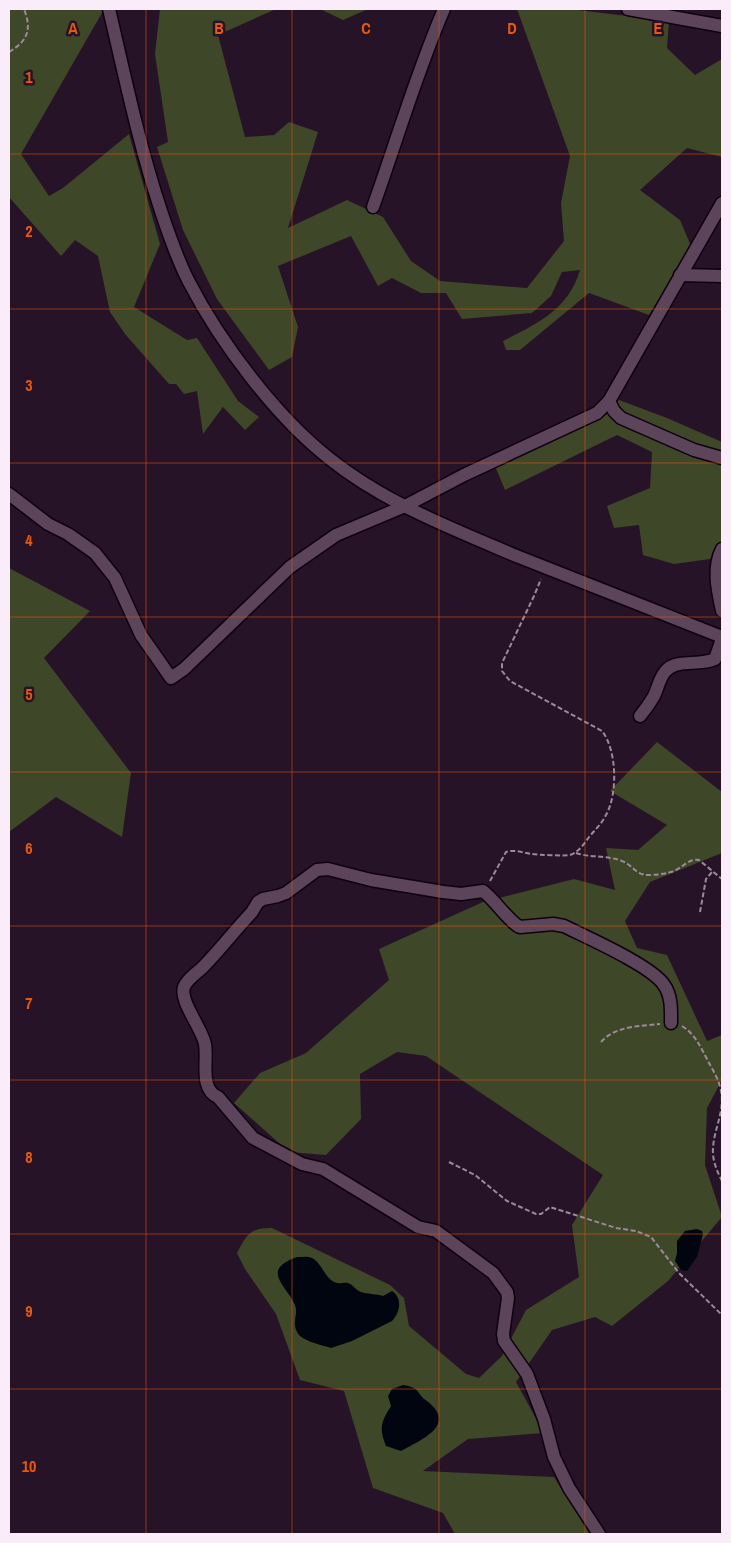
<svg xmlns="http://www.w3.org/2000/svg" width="731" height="1543" font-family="'Archivo Narrow',sans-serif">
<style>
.forest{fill:#3e4728}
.water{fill:#000510}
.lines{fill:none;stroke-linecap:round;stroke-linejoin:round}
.minor-casing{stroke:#0f010f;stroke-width:15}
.path{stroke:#9b8a9b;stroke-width:2;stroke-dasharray:5 2.5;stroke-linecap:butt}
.minor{stroke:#5c445b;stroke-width:12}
.grid{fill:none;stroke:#e8590c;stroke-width:1;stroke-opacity:0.55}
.grid-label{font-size:16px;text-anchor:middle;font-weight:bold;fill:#e8590c;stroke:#271327;stroke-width:5;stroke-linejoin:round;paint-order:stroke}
</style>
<rect width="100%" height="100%" fill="#271327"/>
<g class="forest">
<polygon points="9,9 102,9 103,11 21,154 49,196 63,188 129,134 160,244 134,307 187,340 197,338 238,401 259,417 245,430 223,407 203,434 197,391 184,394 176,384 169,384 125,334 110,312 98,256 75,240 61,256 9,197"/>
<path d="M160,9H276L218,35L245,137L274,135L289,122L318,132L288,228L347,200L383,217L411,261L440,281L527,288L564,241L561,203L570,156L517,9H569L669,21L667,48L695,75L722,59V157L687,148L640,190L680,220L691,246L649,315L589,293L520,350H506L503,341C538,323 568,310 580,270L562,272L551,296L532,313L462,319L446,293H421L392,278L378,286L351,236L278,266L298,327L292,357L269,370L217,299L183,230L157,147L168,142L155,54Z"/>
<polygon points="320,9 368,9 343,20"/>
<polygon points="619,400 667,418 722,442 722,542 710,559 674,564 643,555 639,525 614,528 607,506 650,488 652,452 617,435 505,490 495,466 601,418"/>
<polygon points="9,568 90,611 44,658 131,773 122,837 56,797 9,832"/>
<path d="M657,742L722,792V853L650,882L625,921L637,948L667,955L707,1041L722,1035V1080L707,1108L705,1165L722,1217L668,1281L612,1326L595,1317L552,1330L516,1382L544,1433L468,1439L423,1471L554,1477L590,1534H455L443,1513L373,1488L344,1391L300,1380L276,1314L245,1269L237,1253C247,1234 250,1228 272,1228L390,1285L404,1298L409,1326L466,1374L479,1378L502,1356L526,1310L579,1277L572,1225L603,1175L426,1056L397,1052L360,1074L361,1119L326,1155L289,1152L234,1103L260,1073L306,1053L389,980L379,949L483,902L574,879L615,890L606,848L638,850L667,825L610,791Z"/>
</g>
<g class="water">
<polygon points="697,1229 702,1231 703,1234 697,1257 687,1271 681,1270 675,1261 677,1253 677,1241 685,1231"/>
<path d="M297,1257C302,1257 308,1256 312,1258C322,1263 326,1281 337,1283C341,1284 344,1282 348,1283C354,1285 355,1290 361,1292C367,1294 376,1294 383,1296L392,1291C403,1298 400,1313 392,1321L352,1341L331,1348C322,1345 306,1342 299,1335C290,1323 299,1315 295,1305C286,1285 260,1270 297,1257Z"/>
<path d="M403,1385C422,1388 415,1393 427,1401C458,1425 421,1440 401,1451L386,1446C379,1428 381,1422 391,1406L388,1396L392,1389Z"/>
</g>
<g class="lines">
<defs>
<g id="minor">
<path d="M109,9C125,77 139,145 161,211C169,235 177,259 189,282C220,342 276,417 330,459C385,503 455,530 519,557C587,584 655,611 722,637"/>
<polyline points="628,9 722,26"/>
<path d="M373,207C397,140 416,74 444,9"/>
<polyline points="680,275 722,276"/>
<polyline points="609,401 614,411 621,418 694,450 722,458"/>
<polyline points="9,494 48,524 68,534 95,553 115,578 141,635 171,678 184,669 290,567 336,535 405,506 464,475 597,413 609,401 722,203"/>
<path d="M722,549C712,568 718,592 722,611"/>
<path d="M640,716C645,710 650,703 654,696C660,683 661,667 679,664C691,662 704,664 715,659L722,639"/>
<path d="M599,1534L569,1488L554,1457L544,1419L527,1374L504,1341L503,1334L508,1298L507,1292L493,1273L436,1231L418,1227L323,1169L302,1164L253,1138L218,1097C199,1089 208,1061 205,1044C202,1028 179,1001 184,987C187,979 197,973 203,967C220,950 235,930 252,912L258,902L263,899L278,896L286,893L317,870L328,869L371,880L443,892L461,894L483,891C495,900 510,923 520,927L553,924L564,926C586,937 652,966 664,985C672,996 671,1011 671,1023"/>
</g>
</defs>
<use href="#minor" class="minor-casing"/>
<g class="path">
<path d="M9,52C28,41 32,29 24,9"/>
<path d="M576,853C591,858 607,855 622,861C633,865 635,875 648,875C656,875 664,874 671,872C682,869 688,858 699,860L722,879"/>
<path d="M490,881L506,852C514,849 523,853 532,854C537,855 567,856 570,855C579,852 584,844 589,837C595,830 602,823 606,815C618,794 617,750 602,731L510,681L502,671V663L534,596L541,579"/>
<polyline points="700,912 706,879 713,871"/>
<path d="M682,1026C695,1034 700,1046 707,1059C712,1069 719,1079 721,1091C725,1111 714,1129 713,1148C712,1160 717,1171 722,1181"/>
<path d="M601,1042C615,1026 640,1026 660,1024"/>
<polyline points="449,1162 475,1175 507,1201 536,1214 541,1214 550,1207 616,1228 636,1231 651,1237 679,1273 722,1315"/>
</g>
<use href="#minor" class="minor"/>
</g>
<path class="grid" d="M146,9V1534M292,9V1534M439,9V1534M585,9V1534M9,154H722M9,309H722M9,463H722M9,617H722M9,772H722M9,926H722M9,1080H722M9,1234H722M9,1389H722"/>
<g class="grid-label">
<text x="73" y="34">A</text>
<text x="219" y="34">B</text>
<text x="366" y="34">C</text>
<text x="512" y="34">D</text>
<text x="658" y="34">E</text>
<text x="29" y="83">1</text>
<text x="29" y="237">2</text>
<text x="29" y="391">3</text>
<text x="29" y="546">4</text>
<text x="29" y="700">5</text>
<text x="29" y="854">6</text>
<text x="29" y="1009">7</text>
<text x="29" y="1163">8</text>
<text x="29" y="1317">9</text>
<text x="29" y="1472">10</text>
</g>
<rect width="731" height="1543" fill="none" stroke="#fbecfa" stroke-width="20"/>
</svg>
